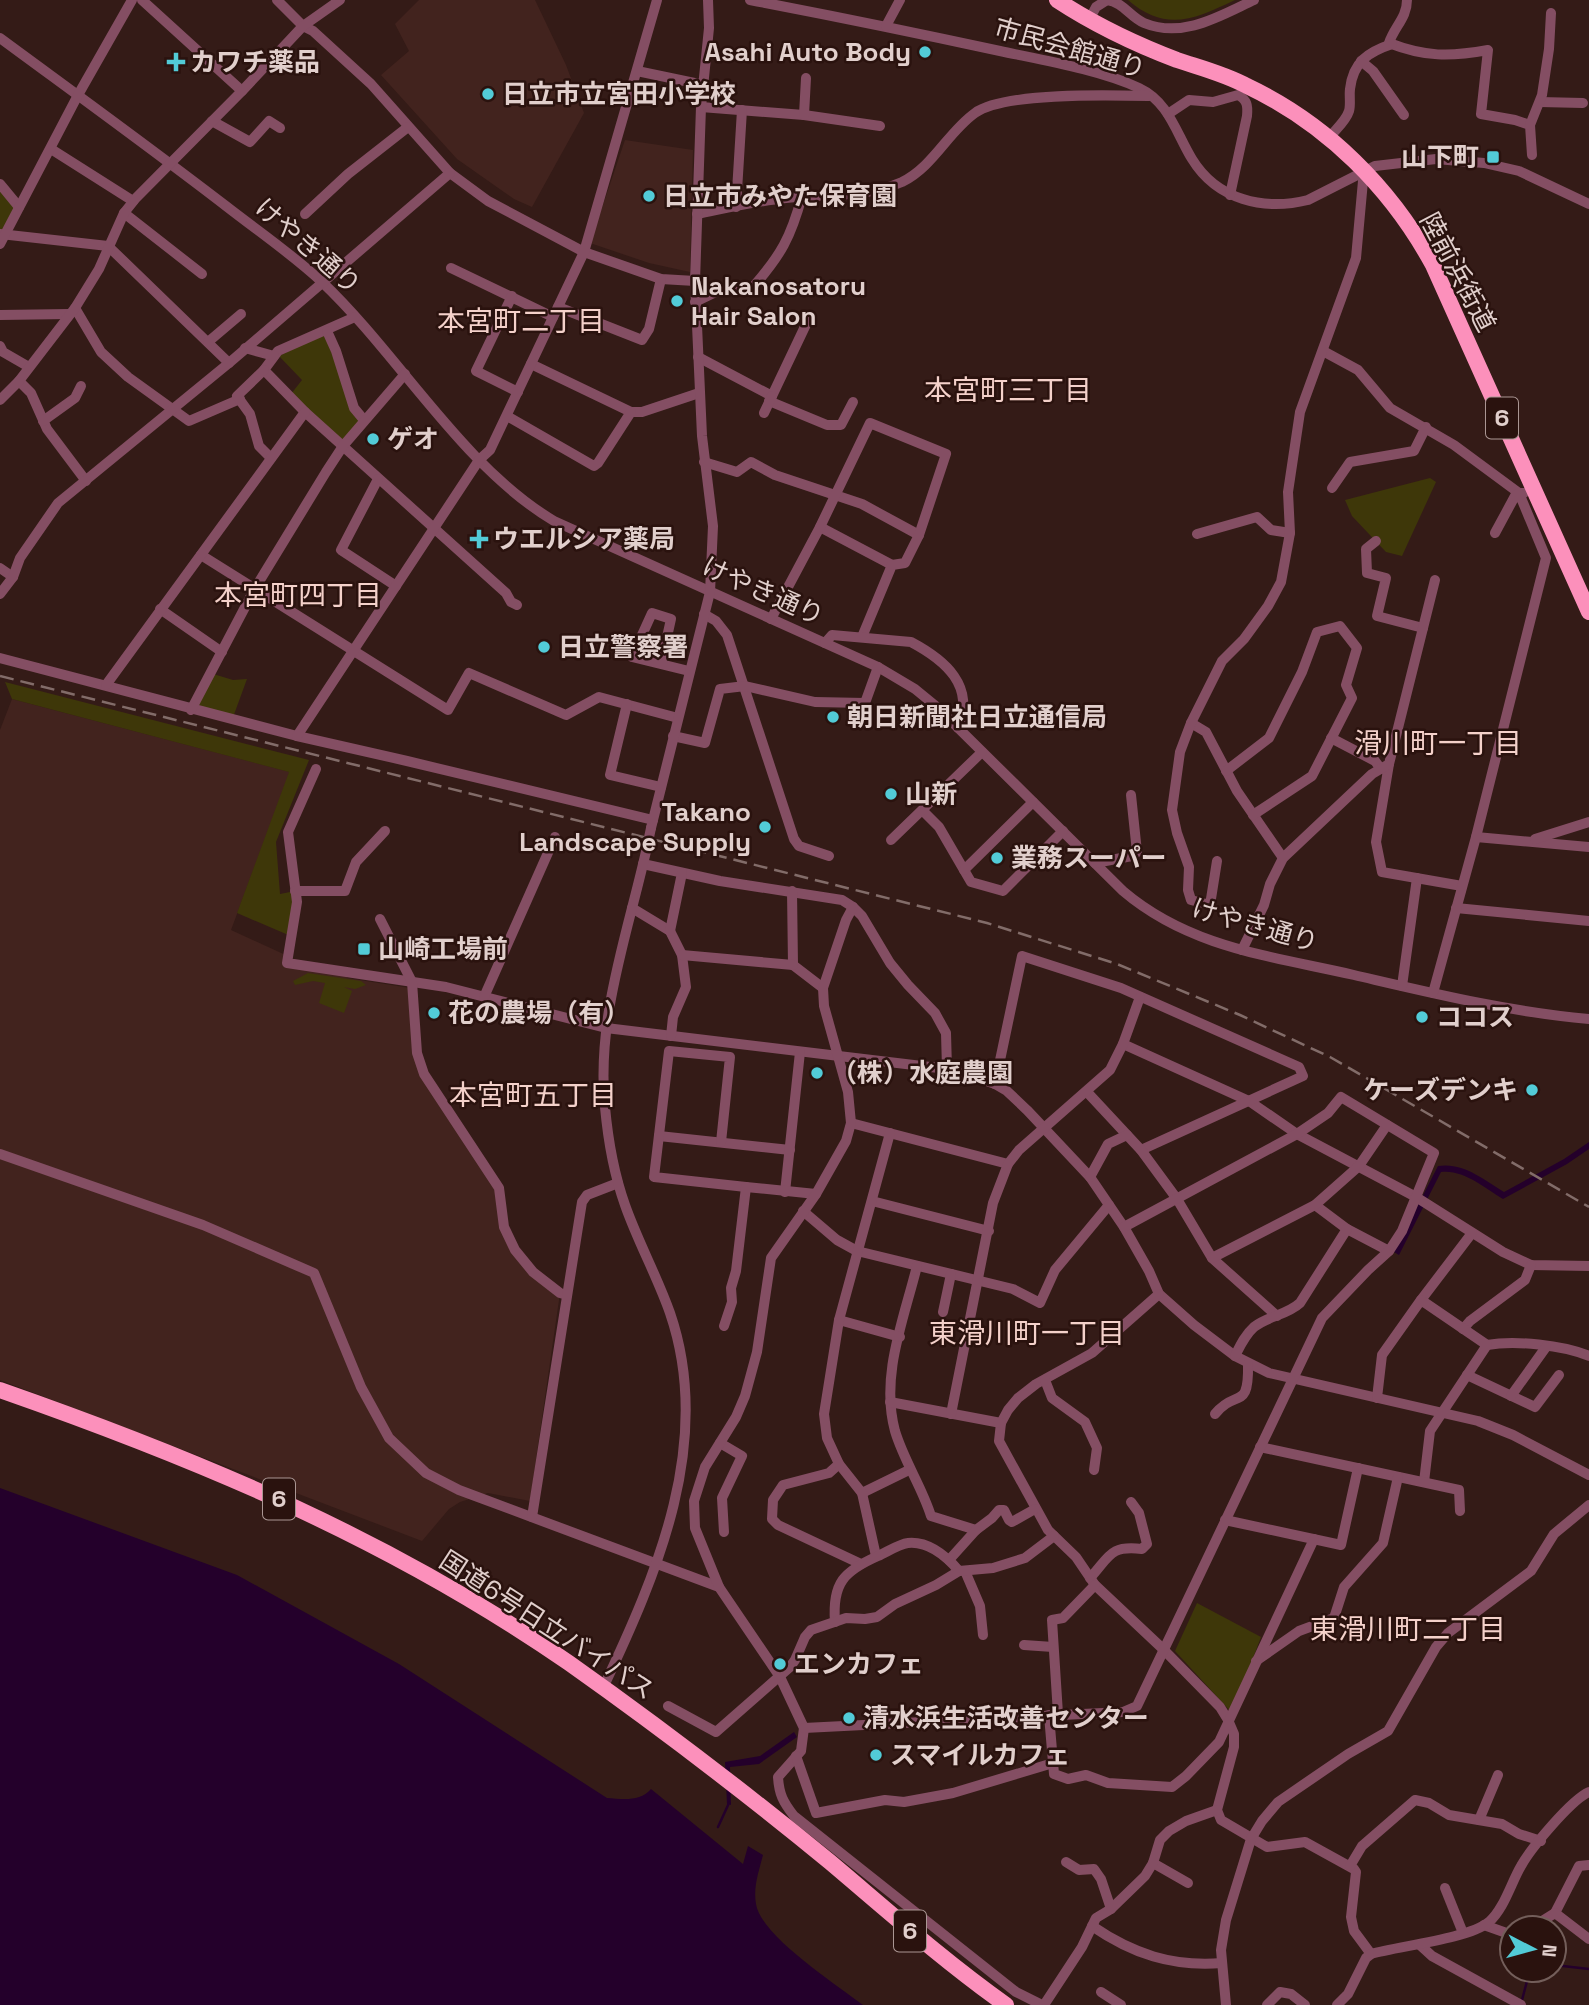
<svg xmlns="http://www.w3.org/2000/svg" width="1589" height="2005" font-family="'Space Grotesk','Noto Sans JP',sans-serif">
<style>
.built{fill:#42231e}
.green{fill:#3e3709}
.water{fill:#24002b}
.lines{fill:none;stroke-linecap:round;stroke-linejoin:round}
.stream{stroke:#24002b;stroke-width:2.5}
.minor{stroke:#844e63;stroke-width:10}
.highway{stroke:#fc90bb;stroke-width:16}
.rail{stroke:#826c69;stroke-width:2.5;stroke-dasharray:14 7;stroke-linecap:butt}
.minor-bridge{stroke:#844e63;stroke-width:10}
.poi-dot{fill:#52cbd7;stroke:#2a120e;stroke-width:2.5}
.labels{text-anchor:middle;stroke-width:5;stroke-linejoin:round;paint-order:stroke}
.shield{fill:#2a120e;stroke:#aa9693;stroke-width:2}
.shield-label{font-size:24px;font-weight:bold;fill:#e1cfcc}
.street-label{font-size:26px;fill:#e1cfcc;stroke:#2a120e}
.poi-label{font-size:26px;font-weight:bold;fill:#e1cfcc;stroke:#2a120e;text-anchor:start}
.neighbourhood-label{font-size:28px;fill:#f4d1ca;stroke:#2a120e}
</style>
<rect width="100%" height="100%" fill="#341b17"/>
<g class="built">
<polygon points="419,0 535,0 566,65 584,113 532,207 514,199 457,159 381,75 409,51 395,24"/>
<polygon points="625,140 693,150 690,272 649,263 590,243"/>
<polygon points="12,699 290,772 231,930 303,963 343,968 347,978 410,988 418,1056 488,1171 515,1250 560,1293 530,1501 488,1493 460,1502 449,1509 422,1541 0,1380 0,730"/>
</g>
<g class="green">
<path d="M1128,0H1235C1195,19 1166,33 1128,0Z"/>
<polygon points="0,188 15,207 0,234"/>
<polygon points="324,334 359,421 343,441 291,394 302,380 279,356"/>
<polygon points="1430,478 1436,482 1402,556 1386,552 1352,516 1345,500"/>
<polygon points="210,673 233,680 247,679 232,720 191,710"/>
<polygon points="5,682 309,760 276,842 280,894 295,891 293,937 237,913 289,772 12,699"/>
<polygon points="308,973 361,981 366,985 355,989 344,987 352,991 344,1013 319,1003 325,983 313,981 295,985 293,981"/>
<polygon points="1197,1603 1261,1637 1232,1713 1175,1651"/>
</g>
<g class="water">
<path d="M1589,1142V1149L1567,1164L1503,1199C1485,1188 1463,1169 1441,1172L1399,1255L1394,1252L1438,1166C1463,1162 1483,1179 1504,1192L1564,1159Z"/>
<path d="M0,1488L237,1575L399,1664L607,1798C623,1799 640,1802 651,1789L743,1864L748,1846L763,1855C759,1871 753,1887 756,1904C761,1936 836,1984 863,2005H0Z"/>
<polygon points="794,1732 797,1737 759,1764 730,1767 731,1805 727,1804 725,1762 760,1756"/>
</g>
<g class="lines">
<g class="stream">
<polyline points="718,1827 729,1803"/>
<polyline points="1554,1965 1589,1969"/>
<polyline points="1522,2000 1530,1970"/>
</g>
<g class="minor">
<polyline points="142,0 242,91"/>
<polyline points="277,0 303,26 313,31 371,84 450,173 488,201 584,252 661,279 695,281"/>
<path d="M750,0C834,16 917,33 1000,51C1042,60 1101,70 1139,88C1169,102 1176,133 1192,159C1217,200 1264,211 1308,200L1375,166L1436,159L1484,163L1519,171L1589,204"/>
<path d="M1107,0C1123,2 1130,17 1144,23C1183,39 1220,16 1254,0"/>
<path d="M1407,0C1407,18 1394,27 1389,43C1425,57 1450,57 1488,50L1481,114L1515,120L1530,125L1532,155"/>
<polyline points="1089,20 1096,7 1107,0"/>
<polyline points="886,26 900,0"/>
<path d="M0,38C76,94 152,149 226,206C258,231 292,254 322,282C400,356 462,466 554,521L878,667L915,689L937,707L1123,891C1190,948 1271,956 1354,975C1432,993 1509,1012 1589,1019"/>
<polyline points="1361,61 1373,71 1404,115"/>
<polyline points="637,71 704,85"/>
<polyline points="1540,102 1583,103"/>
<polyline points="701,107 804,115 880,126"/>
<path d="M1168,114L1189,100L1213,102L1238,95C1247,100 1248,105 1247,116L1230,195"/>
<polyline points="804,115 806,78"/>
<polyline points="212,121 250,142 269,121 280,128"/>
<polyline points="1530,125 1542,95 1549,49 1551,13"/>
<path d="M1329,138C1335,130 1346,121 1349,111C1351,104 1349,96 1350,89C1353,62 1368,52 1392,44"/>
<polyline points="51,149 133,201"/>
<polyline points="0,184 19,207"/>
<polyline points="736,207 742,110"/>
<polyline points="124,213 202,274"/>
<polyline points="305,214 348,174 408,127"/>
<path d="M697,214C727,208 757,201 786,198C827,193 862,199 902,182C933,167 948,132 975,113C1004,92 1111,95 1149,96"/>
<polyline points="0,234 108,246 229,363"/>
<polyline points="0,244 78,95 132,0"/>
<polyline points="451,268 553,317"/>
<polyline points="512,296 476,371 518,392"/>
<path d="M695,302L720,290L753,287C781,255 791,237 802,196"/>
<polyline points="558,307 642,340 649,329 661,279"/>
<polyline points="75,308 101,352 128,377 189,421 240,399"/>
<polyline points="0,315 69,314"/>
<polyline points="355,317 278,351 264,370 305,412 506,593 511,602 517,605"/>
<polyline points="327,331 336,351 354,408 364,420"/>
<polyline points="208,342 241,314"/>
<polyline points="0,346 3,352 29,367"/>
<polyline points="245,348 274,356"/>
<polyline points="1323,351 1358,370 1390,408 1454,445 1519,493 1524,493"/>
<polyline points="698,357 772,396 810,316"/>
<polyline points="531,364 631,412 642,412 699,393"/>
<polyline points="264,370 237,396 250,414 259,446 271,458"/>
<polyline points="19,381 31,393 47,429 86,481"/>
<polyline points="0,400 19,381 75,308 99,269 124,213 136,198 242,91 303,26 340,0"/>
<polyline points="769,401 827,425 841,425 853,402"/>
<polyline points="764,413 772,396"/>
<polyline points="507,416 594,466 598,463 631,412"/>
<polyline points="43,421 75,398 81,386"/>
<polyline points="704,462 737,472 751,462 775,475 862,504 919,535"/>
<polyline points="378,479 341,550 396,586"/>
<polyline points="1332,488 1350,462 1414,451 1426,427"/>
<polyline points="820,527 892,565"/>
<polyline points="1197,534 1257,517 1271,530 1290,533"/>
<polyline points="1376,541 1366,549 1367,573 1386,578 1377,616 1423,628"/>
<polyline points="201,555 448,710 469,673 566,715 599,697 678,718"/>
<polyline points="0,568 13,577"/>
<polyline points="0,594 13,577 20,558 58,503 229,363 450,173"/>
<polyline points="160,609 222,652"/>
<polyline points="704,614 716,621 727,635 794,839 799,846 829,856"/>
<polyline points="771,619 820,527 870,423 946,454 919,535 905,563 892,565 862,637"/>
<path d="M825,643L832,635L911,642C945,660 976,686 958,728"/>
<polyline points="0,658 297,736 407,761 653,820"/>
<polyline points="661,664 671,619 652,613 632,657 689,671"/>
<polyline points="106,685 305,412"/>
<polyline points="627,704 610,775 661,787"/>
<polyline points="191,710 254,590 326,472 343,446 405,374"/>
<polyline points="1191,723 1206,732 1237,791 1283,858"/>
<polyline points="297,736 479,460 490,450 584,252 657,0"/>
<polyline points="673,736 705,743 720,689 745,686 815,702 865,703 878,667"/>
<polyline points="1331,738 1375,761 1381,769"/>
<polyline points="1389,764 1376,842 1382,872 1462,886"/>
<polyline points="316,769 288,832 297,902 287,963 446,987 606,1028 947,1069 962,1072 995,1084 1007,1091 1027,1110 1090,1177 1124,1227 1149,1271 1159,1294 1194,1325 1235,1356 1269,1373 1478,1421 1513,1435 1589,1475"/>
<polyline points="1226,771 1269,738 1302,672 1317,632 1340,626 1357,648 1346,685 1352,698 1312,776 1253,815"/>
<polyline points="923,811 939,827 971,882 1003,891 1063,831"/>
<polyline points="651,828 710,592 713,526 702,436 695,281 701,107 709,28 708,0"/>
<polyline points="1476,837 1589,847"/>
<polyline points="1535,839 1589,822"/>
<polyline points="891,840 982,752"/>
<polyline points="1217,861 1210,905 1191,900 1188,890 1189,867 1177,833 1172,810 1180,752 1191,723 1222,661 1244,639 1268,606 1281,582 1290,533 1288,492 1300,412 1356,258 1364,170"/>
<polyline points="1095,863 1132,856 1137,852 1131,795"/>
<polyline points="643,864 720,881 842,900 853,907 862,916 890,963 908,985 935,1013 946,1033 947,1069"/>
<polyline points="964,870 1033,802"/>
<polyline points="295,891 345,891 356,862 385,831"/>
<polyline points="792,891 793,965 823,988"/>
<polyline points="632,908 670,931 682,955 686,987 673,1017 671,1036"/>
<polyline points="1456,908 1589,921"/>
<polyline points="380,919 412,982 417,1053 424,1074 499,1188 504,1227 515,1250 533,1272 560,1293 567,1295"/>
<polyline points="670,931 682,873"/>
<polyline points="1242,950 1264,905 1270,884 1283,858 1372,774 1389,764 1435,580"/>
<polyline points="682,955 793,965"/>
<polyline points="1402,986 1417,878"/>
<polyline points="1433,993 1476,837 1546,558 1519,493 1515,496 1495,533"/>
<polyline points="484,997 555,837"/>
<polyline points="1123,1044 1249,1101 1297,1134 1416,1197 1503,1252 1531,1265 1589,1266"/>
<polyline points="995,1084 1022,956 1121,988 1299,1067 1303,1076 1141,1150"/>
<polyline points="1087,1092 1141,1150 1177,1199 1212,1258 1277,1316"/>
<polyline points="851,1123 1008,1164"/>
<polyline points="659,1136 790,1150"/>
<polyline points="721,1142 730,1057 669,1051 654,1177 746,1187"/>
<path d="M0,1154L203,1225L314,1273L361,1387L389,1438L426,1473L459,1490L719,1587L780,1677L804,1728L801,1751L778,1777C779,1794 783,1802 794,1816L1016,1992L1042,2005"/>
<polyline points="1090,1177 1108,1144 1127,1135"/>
<polyline points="785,1192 800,1052"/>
<polyline points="872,1201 989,1231"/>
<polyline points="1315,1205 1347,1229 1389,1251"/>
<polyline points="803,1211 837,1240 857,1251 1013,1289 1040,1303 1055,1270 1109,1205"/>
<polyline points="1212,1258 1315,1205 1359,1166 1387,1125"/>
<path d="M917,1266C904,1319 880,1376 895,1431C904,1461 922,1487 931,1516L976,1530"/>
<polyline points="1159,1294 1092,1353 1036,1384 1018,1398 1008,1410 1001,1423 999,1441 1048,1530 1076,1557 1095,1585 1163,1649 1220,1707 1228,1720 1234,1734 1234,1747 1217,1810 1221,1820 1267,1847 1305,1842 1354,1869 1356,1872 1351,1917 1354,1931 1371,1954"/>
<polyline points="1421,1300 1472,1233"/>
<polyline points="943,1312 951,1274"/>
<polyline points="839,1320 900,1337"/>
<polyline points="724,1326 732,1302 731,1288 736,1271 746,1187 816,1194"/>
<polyline points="1463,1329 1470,1321 1525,1280 1531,1265"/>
<path d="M1487,1345C1515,1340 1563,1345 1589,1356"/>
<path d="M1235,1356C1240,1346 1245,1335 1254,1327C1268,1316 1287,1315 1300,1303L1347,1229"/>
<polyline points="1467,1375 1535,1407 1559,1375"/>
<polyline points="1045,1380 1052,1398 1085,1422 1097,1448 1094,1470"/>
<polyline points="1511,1396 1546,1347"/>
<polyline points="1377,1398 1382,1355 1421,1300 1487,1345 1430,1431 1424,1482"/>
<polyline points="890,1402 1001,1423"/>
<polyline points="951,1414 993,1203 1008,1164 1019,1150 1110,1070 1123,1044 1140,997"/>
<path d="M1215,1414C1236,1388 1249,1412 1248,1364"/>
<polyline points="720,1443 742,1456 722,1498 724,1532"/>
<polyline points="1260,1447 1459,1490 1460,1511"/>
<polyline points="839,1464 829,1473 783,1485 773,1500 772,1519 778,1525 861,1564"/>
<polyline points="862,1493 909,1470"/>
<polyline points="532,1517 582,1202 587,1195 618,1183"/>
<polyline points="1225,1520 1341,1545 1358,1468"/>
<polyline points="876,1556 862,1493 839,1464 827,1438 824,1414 839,1320 890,1133"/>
<polyline points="949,1560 976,1530 992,1518 999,1510 1004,1510 1009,1520 1012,1522 1035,1509"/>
<polyline points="965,1571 980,1606 983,1635"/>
<path d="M1090,1578C1110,1556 1110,1545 1142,1549L1147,1544L1139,1513L1131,1502"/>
<polyline points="719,1587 695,1528 694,1501 705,1467 736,1417 745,1396 757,1352 771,1258 816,1194 846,1141 851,1123 848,1092 824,1006 823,988 846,920 853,907"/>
<path d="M835,1622C832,1583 844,1571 878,1556C887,1552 899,1544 908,1543C929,1541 947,1557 959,1571"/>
<polyline points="1024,1645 1053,1647"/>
<polyline points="1256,1661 1299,1631 1334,1618 1344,1587 1383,1543 1398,1477"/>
<path d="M603,1688C658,1572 714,1441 670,1313C657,1276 638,1242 625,1205C614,1174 608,1140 605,1107C596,1018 628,933 647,847"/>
<polyline points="668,1706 716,1732 790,1667 795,1660 805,1637 811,1630 846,1618 865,1619 877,1617 895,1604 936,1585 959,1571 993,1568 1025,1558 1054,1536"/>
<polyline points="1058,1714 1052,1620 1063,1618 1095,1585"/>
<polyline points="1049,1715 1054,1774 1068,1779 1086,1775 1108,1783 1172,1787 1186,1776 1219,1742 1314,1539"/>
<polyline points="804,1728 1123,1712 1137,1706 1322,1318 1368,1270 1389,1251 1402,1231 1434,1153 1341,1097 1328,1113 1297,1134 1124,1227"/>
<polyline points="796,1756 816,1813 885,1800 904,1802 953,1793 1053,1763"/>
<polyline points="1479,1820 1498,1775"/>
<polyline points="1066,1862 1079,1870 1094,1869 1101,1879 1111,1909"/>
<polyline points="1153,1863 1188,1883"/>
<polyline points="1350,1866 1362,1846 1415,1800 1429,1803 1449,1815 1502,1824 1519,1834 1541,1841"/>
<polyline points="1445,1888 1463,1933"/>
<polyline points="1555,1913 1579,1866 1589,1865"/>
<polyline points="1484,1925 1512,1935"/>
<path d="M1092,1926C1133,1954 1172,1967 1222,1963"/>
<polyline points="1531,1928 1555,1913 1589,1939"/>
<polyline points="1420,1945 1432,1956 1521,2005"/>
<polyline points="1101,1992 1121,2005"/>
<polyline points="1044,2005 1082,1947 1096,1918 1111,1909 1145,1876 1153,1863 1160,1840 1169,1831 1186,1821 1217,1810"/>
<polyline points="1226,2005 1221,1950 1226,1920 1251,1839 1262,1821 1278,1802 1348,1754 1388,1731 1436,1647 1448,1633 1531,1571 1554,1534 1589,1505"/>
<polyline points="1267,2005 1280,1992 1291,1994 1305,2005"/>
<path d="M1337,2005L1348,1994L1366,1958L1371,1954C1399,1946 1468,1939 1489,1922C1504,1909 1511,1883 1521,1866C1531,1848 1571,1800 1589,1792"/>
</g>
<g class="highway">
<path d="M1057,0C1095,25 1135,44 1177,60C1201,68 1225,74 1247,86C1327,124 1391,188 1433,265L1589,612"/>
<path d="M0,1390C203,1461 391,1540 569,1663C658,1726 746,1793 830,1862C888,1911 944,1961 1006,2005"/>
</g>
<polyline class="rail" points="0,676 987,923 1117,964 1240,1015 1330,1057 1589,1207"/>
<polyline class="minor-bridge" points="647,847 651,828"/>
</g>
<g class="poi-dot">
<circle cx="925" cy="52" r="7"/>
<path d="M172.5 51.5h7v7h7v7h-7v7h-7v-7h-7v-7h7z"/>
<circle cx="488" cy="94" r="7"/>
<rect x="1486" y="150" width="14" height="14" rx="3.5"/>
<circle cx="649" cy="196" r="7"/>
<circle cx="677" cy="301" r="7"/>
<circle cx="373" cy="439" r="7"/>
<path d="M475.5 528.5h7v7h7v7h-7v7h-7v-7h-7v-7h7z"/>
<circle cx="544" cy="647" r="7"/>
<circle cx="833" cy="717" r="7"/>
<circle cx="891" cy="794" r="7"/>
<circle cx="765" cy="827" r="7"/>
<circle cx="997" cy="858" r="7"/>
<rect x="357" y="942" width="14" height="14" rx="3.5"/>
<circle cx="434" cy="1013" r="7"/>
<circle cx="1422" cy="1017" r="7"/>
<circle cx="817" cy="1073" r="7"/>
<circle cx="1532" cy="1090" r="7"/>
<circle cx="780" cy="1664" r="7"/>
<circle cx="849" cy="1718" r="7"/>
<circle cx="876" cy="1755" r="7"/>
</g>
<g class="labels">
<g class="shield">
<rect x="1486" y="397.5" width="32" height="41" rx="5"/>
<rect x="263" y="1478.5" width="32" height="41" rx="5"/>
<rect x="894" y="1910.5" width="32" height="41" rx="5"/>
</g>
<g class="shield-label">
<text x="1502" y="426">6</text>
<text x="279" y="1507">6</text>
<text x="910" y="1939">6</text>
</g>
<g class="street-label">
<text transform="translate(1070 48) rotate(16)" y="9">市民会館通り</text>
<text transform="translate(308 246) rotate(41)" y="9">けやき通り</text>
<text transform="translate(1458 272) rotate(62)" y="9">陸前浜街道</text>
<text transform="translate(763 591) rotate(24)" y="9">けやき通り</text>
<text transform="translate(1255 925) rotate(16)" y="9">けやき通り</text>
<text transform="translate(547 1625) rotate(33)" y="9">国道6号日立バイパス</text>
</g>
<g class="poi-label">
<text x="911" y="61" text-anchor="end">Asahi Auto Body</text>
<text x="190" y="71">カワチ薬品</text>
<text x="502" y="103">日立市立宮田小学校</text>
<text x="1479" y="166" text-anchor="end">山下町</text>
<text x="663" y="205">日立市みやた保育園</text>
<text x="691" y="295">Nakanosatoru<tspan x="691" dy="30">Hair Salon</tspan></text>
<text x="387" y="448">ゲオ</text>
<text x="493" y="548">ウエルシア薬局</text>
<text x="558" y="656">日立警察署</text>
<text x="847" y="726">朝日新聞社日立通信局</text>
<text x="905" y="803">山新</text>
<text x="751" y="821" text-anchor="end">Takano<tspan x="751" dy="30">Landscape Supply</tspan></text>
<text x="1011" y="867">業務スーパー</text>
<text x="378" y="958">山崎工場前</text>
<text x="448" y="1022">花の農場（有）</text>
<text x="1436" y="1026">ココス</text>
<text x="831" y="1082">（株）水庭農園</text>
<text x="1518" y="1099" text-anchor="end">ケーズデンキ</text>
<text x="794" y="1673">エンカフェ</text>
<text x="863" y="1727">清水浜生活改善センター</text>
<text x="890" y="1764">スマイルカフェ</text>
</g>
<g class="neighbourhood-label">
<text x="521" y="331">本宮町二丁目</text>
<text x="1008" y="400">本宮町三丁目</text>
<text x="298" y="605">本宮町四丁目</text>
<text x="1438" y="753">滑川町一丁目</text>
<text x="533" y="1105">本宮町五丁目</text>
<text x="1027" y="1343">東滑川町一丁目</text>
<text x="1408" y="1639">東滑川町二丁目</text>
</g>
</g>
<g transform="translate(1533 1949) rotate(96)"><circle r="33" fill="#2a120e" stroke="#735e5a" stroke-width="2"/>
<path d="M0-5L12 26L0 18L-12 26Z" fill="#52cbd7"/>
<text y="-10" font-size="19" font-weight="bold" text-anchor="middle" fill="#e1cfcc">N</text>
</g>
</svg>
